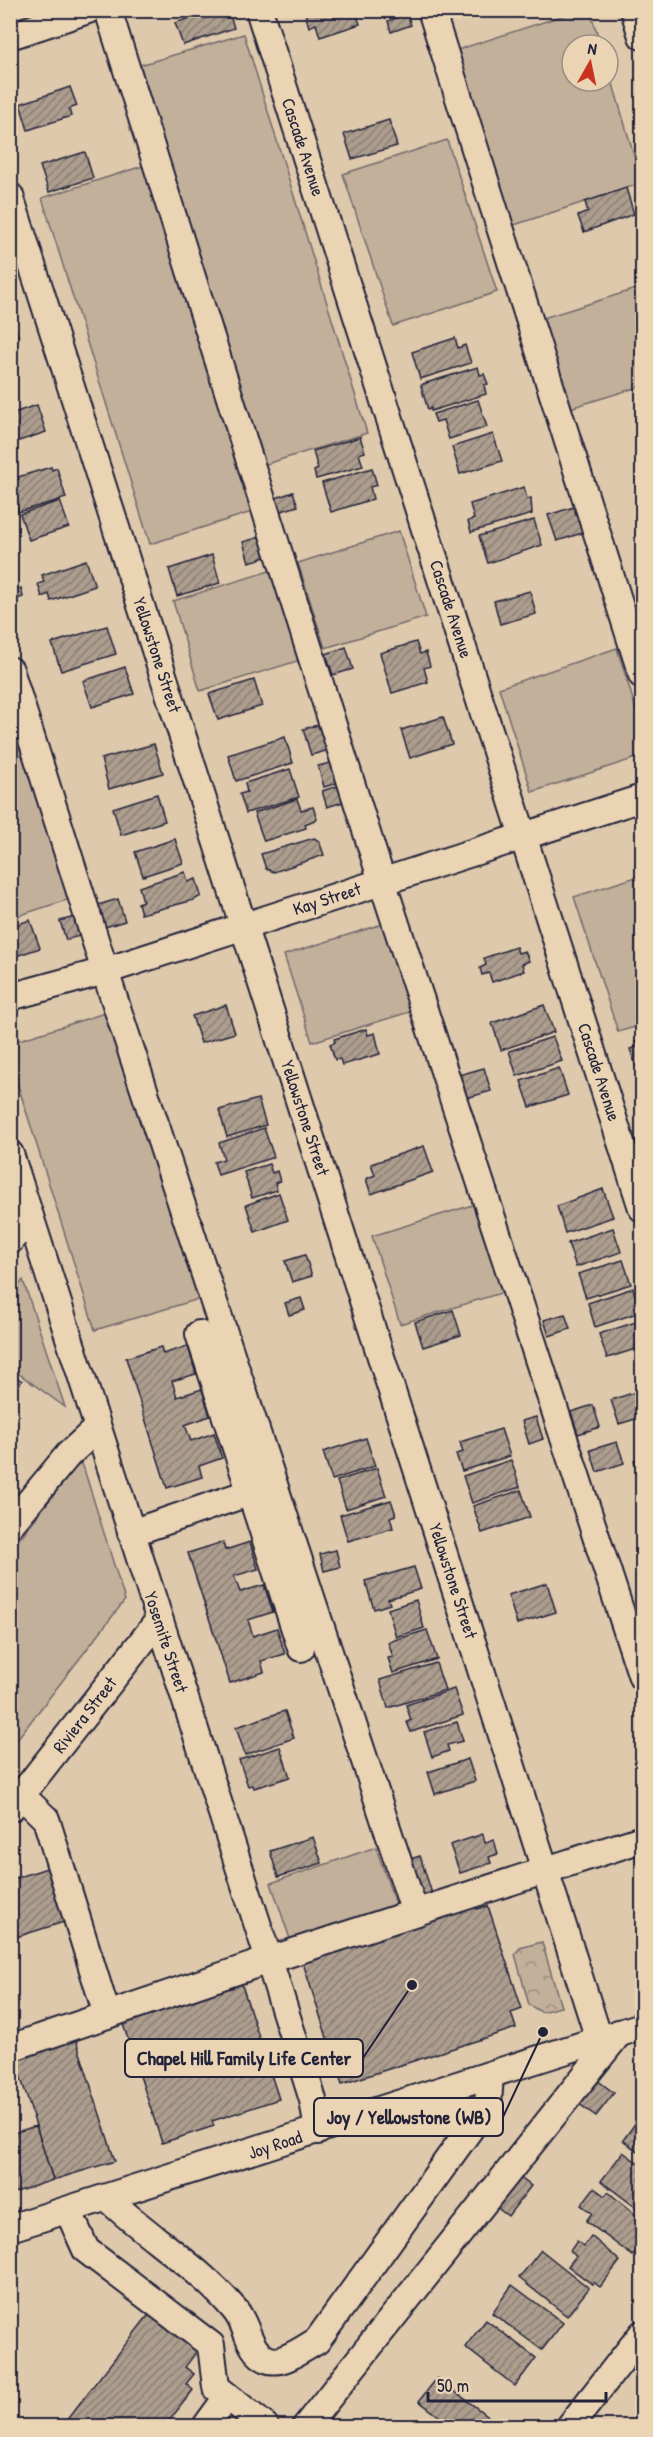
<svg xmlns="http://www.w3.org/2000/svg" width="653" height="2437" font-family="'Patrick Hand',sans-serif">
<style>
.grass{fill:#c2b09b;stroke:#72696b;stroke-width:1.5}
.forest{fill:url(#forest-crowns);stroke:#72696b;stroke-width:1.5}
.building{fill:url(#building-hatch);stroke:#22223b;stroke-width:1.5}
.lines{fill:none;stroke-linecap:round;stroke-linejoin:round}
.minor-casing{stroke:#22223b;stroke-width:30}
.minor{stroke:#ead4b3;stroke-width:26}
.labels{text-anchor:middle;stroke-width:5;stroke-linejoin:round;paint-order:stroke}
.street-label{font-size:18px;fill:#22223b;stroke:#ead4b3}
.leader{fill:none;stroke:#22223b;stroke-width:2}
.callout-dot{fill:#22223b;stroke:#ead4b3;stroke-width:2}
.callout{fill:#ead4b3;stroke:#22223b;stroke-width:2}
.callout-label{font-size:20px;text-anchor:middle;font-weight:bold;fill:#22223b}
</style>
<defs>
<pattern id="forest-crowns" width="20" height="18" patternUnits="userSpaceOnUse" patternTransform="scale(1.5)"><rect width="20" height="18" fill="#c2b09b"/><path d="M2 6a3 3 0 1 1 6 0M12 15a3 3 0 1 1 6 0" fill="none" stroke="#9d8f80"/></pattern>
<pattern id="building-hatch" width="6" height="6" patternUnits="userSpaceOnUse" patternTransform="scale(1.5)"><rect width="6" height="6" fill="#ac9d8e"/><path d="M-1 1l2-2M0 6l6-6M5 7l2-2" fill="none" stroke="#8c8075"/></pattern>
</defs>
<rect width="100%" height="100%" fill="#dec9ac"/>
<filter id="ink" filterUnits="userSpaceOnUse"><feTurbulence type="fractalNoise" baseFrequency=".0167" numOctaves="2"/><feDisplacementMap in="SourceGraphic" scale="12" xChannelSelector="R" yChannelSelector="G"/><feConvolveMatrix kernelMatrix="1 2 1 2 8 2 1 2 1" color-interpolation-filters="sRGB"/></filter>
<g filter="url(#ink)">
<g class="grass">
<polygon points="577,11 590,11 601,45 572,45 572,81 608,81 608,67 642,183 508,227 451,52"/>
<polygon points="244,34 367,433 263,465 140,65"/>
<polygon points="447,140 497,292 393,326 343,174"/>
<polygon points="146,165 255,511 150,544 42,198"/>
<polygon points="642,287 642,386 567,409 540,319"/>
<polygon points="399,531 426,617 325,648 298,563"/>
<polygon points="279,568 307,658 200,691 173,601"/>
<polygon points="617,648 642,729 642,756 532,792 499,688"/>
<polygon points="10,712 70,899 11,918 10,918"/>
<polygon points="642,875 642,1025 618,1032 574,897"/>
<polygon points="389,922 416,1010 312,1042 284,955"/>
<polygon points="108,1012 199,1299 95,1330 11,1063 10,1043"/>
<polygon points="492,1199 520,1287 400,1324 372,1236"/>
<polygon points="23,1280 65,1407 11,1368 11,1296"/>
<polygon points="79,1462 83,1466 125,1600 11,1747 11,1550"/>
<polygon points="376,1847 396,1906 291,1942 271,1883"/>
</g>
<polygon class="forest" points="542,1942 561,2007 541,2012 529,2005 515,1954 520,1948"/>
<g class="building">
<polygon points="213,10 229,12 234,28 183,45 175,23"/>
<polygon points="304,10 355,10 360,24 320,37 316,24 309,27"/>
<polygon points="502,10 527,10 505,18"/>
<polygon points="407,14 411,25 391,32 388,21"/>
<polygon points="70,87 77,106 69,109 71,116 28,130 20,104"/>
<polygon points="389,120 397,146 352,159 344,134"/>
<polygon points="85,152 93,178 49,192 40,166"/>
<polygon points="626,188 634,214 584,232 578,216 588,212 585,202"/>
<polygon points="10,313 19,338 10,341"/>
<polygon points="455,338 458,348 465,345 471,363 420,379 412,352"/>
<polygon points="478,367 480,375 484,374 488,384 484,385 486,394 431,411 431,408 428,410 421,386 423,384"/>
<polygon points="478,400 487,427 449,439 443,420 436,422 433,414"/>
<polygon points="37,405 46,432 10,444 10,414"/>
<polygon points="493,434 502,461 460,474 452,447"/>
<polygon points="360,437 365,452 359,454 363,466 316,479 314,471 318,469 313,451"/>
<polygon points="51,467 52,470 57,468 66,498 18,512 10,482 19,479 18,477"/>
<polygon points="372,468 377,485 370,487 373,499 331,512 322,483"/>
<polygon points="524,487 527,499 531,498 532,514 471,532 468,521 474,519 470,504"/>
<polygon points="293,492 298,506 278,512 273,499"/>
<polygon points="60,501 69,527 29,540 20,514"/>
<polygon points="574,507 582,533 557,541 548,515"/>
<polygon points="534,520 542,545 488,563 479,536"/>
<polygon points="267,535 273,555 249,562 243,542"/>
<polygon points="212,555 220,583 177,596 169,569"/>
<polygon points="86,560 95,586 51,601 49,594 42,597 38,584 44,582 42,575"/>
<polygon points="21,588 23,597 13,600 11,591"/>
<polygon points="530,591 536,614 500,624 494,601"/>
<polygon points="107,626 116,654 61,671 52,643"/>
<polygon points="416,642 420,654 426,652 430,666 424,668 428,682 392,693 380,653"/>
<polygon points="346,647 353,669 333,675 326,654"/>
<polygon points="125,667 134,694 92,707 83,681"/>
<polygon points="254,680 262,706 218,720 209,694"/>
<polygon points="443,717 452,744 410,758 401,730"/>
<polygon points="325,723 333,749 311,755 303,729"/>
<polygon points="285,737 293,763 236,781 228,755"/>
<polygon points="154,744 163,773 109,789 101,759"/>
<polygon points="338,761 343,781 324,787 318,766"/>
<polygon points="290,769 299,797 246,813 240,794 247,792 245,783"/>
<polygon points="344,784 349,800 327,807 322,791"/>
<polygon points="157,794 165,821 121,835 113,808"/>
<polygon points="297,799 301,810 313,807 317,819 305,824 306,828 264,841 254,813"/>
<polygon points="314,838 319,841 324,855 274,872 266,869 261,854"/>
<polygon points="175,839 183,863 143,876 135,852"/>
<polygon points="185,872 188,882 196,879 201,896 194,900 141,914 138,903 143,901 139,887"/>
<polygon points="118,899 125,921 105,927 98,905"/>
<polygon points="82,915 87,933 66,940 60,921"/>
<polygon points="30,920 40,948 10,958 10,927"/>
<polygon points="516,947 518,953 525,951 529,961 522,964 524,971 492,982 489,973 482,975 480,968 486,965 484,958"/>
<polygon points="226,1005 235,1033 201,1043 192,1016"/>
<polygon points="544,1005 554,1032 501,1050 492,1023"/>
<polygon points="366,1029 368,1035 375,1033 380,1054 342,1065 340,1059 335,1060 330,1044 335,1042 334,1039"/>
<polygon points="553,1037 562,1061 517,1076 509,1051"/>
<polygon points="642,1039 642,1064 636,1066 630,1049 637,1047 635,1042"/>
<polygon points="484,1068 491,1091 466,1098 459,1075"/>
<polygon points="559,1068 568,1095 530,1107 521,1081"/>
<polygon points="258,1099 266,1125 227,1137 219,1110"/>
<polygon points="264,1128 274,1157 218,1175 214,1162 224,1159 219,1143"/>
<polygon points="424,1146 433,1172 371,1194 366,1179 375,1175 371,1164"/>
<polygon points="269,1164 272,1173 277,1171 280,1181 275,1183 277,1190 252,1198 244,1172"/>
<polygon points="603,1189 613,1217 565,1233 557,1206"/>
<polygon points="279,1193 288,1220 255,1232 246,1205"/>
<polygon points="613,1228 621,1252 576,1267 568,1243"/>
<polygon points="305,1255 312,1276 292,1282 285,1261"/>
<polygon points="623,1260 631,1284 586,1298 578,1274"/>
<polygon points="633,1288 640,1312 595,1327 588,1303"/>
<polygon points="301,1298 305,1310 289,1315 285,1303"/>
<polygon points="453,1310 461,1335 423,1347 415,1322"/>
<polygon points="565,1314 570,1329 549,1336 544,1320"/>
<polygon points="642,1320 642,1347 607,1358 599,1334"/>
<polygon points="188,1346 196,1374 172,1381 177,1397 202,1389 210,1416 185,1425 191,1441 214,1433 222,1458 199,1466 202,1477 167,1488 126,1358 161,1347 163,1354"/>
<polygon points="10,1373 22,1381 10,1396"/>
<polygon points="642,1390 642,1417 619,1424 611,1400"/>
<polygon points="593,1405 600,1427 578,1434 571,1412"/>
<polygon points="536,1417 543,1439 529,1444 522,1421"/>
<polygon points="501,1429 510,1456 462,1471 456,1454 463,1452 460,1442"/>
<polygon points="366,1438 375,1466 332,1480 323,1452"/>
<polygon points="617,1442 624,1463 597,1472 590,1450"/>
<polygon points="642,1457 642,1487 634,1460"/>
<polygon points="511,1460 520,1487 472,1503 463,1476"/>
<polygon points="377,1468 386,1496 346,1509 337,1481"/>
<polygon points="521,1490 530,1517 482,1533 473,1506"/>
<polygon points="391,1500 396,1515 390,1517 393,1528 348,1541 340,1515"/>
<polygon points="223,1542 225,1550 250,1542 258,1569 234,1576 240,1592 264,1585 273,1612 248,1620 253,1636 277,1628 285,1654 261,1661 264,1672 230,1683 188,1553"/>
<polygon points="336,1550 340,1567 324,1571 320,1554"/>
<polygon points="414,1567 421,1589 388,1599 390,1604 374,1609 365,1581"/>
<polygon points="547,1583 556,1612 517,1624 508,1595"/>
<polygon points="416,1600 424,1628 396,1637 388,1609"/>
<polygon points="427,1630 437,1659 393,1673 388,1658 393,1657 388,1642"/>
<polygon points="436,1663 445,1690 388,1708 380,1680"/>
<polygon points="454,1689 463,1715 411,1732 407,1722 411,1720 406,1705"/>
<polygon points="285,1711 294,1738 245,1755 236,1727"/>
<polygon points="457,1722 463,1741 447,1745 449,1751 432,1757 424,1732"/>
<polygon points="280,1747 290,1777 254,1788 253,1785 248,1786 239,1760"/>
<polygon points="468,1759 475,1781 435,1794 428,1772"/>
<polygon points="483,1834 485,1843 494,1840 498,1854 489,1857 491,1863 460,1873 450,1845"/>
<polygon points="313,1837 322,1863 278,1877 270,1851"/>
<polygon points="420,1856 433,1897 414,1903 401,1862"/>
<polygon points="47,1868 64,1922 13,1938 10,1930 10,1880"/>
<polygon points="475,1904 477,1909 488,1906 522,2009 511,2013 516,2028 342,2084 302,1960"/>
<polygon points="241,1982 279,2099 212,2121 214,2126 162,2143 122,2021"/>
<polygon points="75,2037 115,2161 53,2180 14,2056"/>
<polygon points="593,2077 614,2093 596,2116 575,2101"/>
<polygon points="642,2114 642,2155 623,2140"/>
<polygon points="36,2126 53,2180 10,2194 10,2134"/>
<polygon points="623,2152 642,2166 642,2212 601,2181"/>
<polygon points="514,2173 531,2186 508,2216 491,2203"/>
<polygon points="594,2188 605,2196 608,2192 642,2220 642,2244 633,2256 586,2221 592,2213 581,2205"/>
<polygon points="591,2236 620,2261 600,2287 593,2282 592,2284 568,2266 576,2256 570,2251 577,2241 584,2246"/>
<polygon points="541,2250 589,2288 567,2316 519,2278"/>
<polygon points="512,2285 563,2323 542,2350 492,2313"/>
<polygon points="150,2313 198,2350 185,2367 194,2374 186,2384 193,2390 165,2426 62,2426"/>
<polygon points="486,2320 536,2358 515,2386 465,2347"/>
<polygon points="437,2378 490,2418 484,2426 452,2426 419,2401"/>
</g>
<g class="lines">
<defs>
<g id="minor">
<polyline points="108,10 382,881 642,1677"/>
<polyline points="259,10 642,1208"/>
<polyline points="431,10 642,675"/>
<polyline points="634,10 642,36"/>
<polyline points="10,36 88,10"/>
<polyline points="10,196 599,2039"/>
<polyline points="10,670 105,971 415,1913"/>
<polyline points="10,997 105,971 642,798"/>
<polyline points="10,1154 269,1960 313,2100 318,2131"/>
<polyline points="10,1241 30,1217"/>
<polyline points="199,1334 301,1648"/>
<polyline points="10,1525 68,1455 97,1428"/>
<polyline points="131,1533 251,1492"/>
<polyline points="21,1795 46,1819 107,2015"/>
<polyline points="11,1808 159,1620"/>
<polyline points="10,2048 269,1960 642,1839"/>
<path d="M107,2198C148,2237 199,2267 235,2310C248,2325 248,2351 267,2359C281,2366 304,2348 317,2341L488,2104L490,2075"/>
<polyline points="68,2210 86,2250 211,2345 216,2387 265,2426"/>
<polyline points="10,2228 642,2026"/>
<polyline points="206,2426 227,2397"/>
<polyline points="306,2426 619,2033"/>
<polyline points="570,2426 642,2334"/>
</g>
</defs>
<use href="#minor" class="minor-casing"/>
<use href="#minor" class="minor"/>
</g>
</g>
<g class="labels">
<g class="street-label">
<text transform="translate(303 147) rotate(72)" y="6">Cascade Avenue</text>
<text transform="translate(451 609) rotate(72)" y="6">Cascade Avenue</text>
<text transform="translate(157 655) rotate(72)" y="6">Yellowstone Street</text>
<text transform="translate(327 899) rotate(-18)" y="6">Kay Street</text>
<text transform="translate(599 1072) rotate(72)" y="6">Cascade Avenue</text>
<text transform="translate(305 1118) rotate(72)" y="6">Yellowstone Street</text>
<text transform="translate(453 1581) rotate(72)" y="6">Yellowstone Street</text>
<text transform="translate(166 1642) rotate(72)" y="6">Yosemite Street</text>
<text transform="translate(85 1715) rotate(-52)" y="6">Riviera Street</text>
<text transform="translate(275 2145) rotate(-18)" y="6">Joy Road</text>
</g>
</g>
<path class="leader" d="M412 1985L363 2058M543 2032L503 2117"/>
<g class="callout-dot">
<circle cx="412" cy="1985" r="6"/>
<circle cx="543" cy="2032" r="6"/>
</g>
<g class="callout">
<rect x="125" y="2039" width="238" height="38" rx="6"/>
<rect x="314" y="2098" width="189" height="38" rx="6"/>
</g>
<g class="callout-label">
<text x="244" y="2065">Chapel Hill Family Life Center</text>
<text x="409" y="2124">Joy / Yellowstone (WB)</text>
</g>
<rect width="653" height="2437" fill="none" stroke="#ead4b3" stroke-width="36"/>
<rect x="18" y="18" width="617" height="2401" fill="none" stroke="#22223b" stroke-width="2" filter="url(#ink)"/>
<g transform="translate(590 63) rotate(9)"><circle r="28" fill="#ead4b3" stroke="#9a8d83" stroke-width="1.5"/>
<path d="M0-4.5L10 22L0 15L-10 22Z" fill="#c8321e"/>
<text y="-9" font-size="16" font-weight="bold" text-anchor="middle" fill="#22223b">N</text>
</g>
<path d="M428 2392v9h178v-9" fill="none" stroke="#22223b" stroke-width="3"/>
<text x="437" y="2392" font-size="18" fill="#22223b" stroke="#ead4b3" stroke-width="4.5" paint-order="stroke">50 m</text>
</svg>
